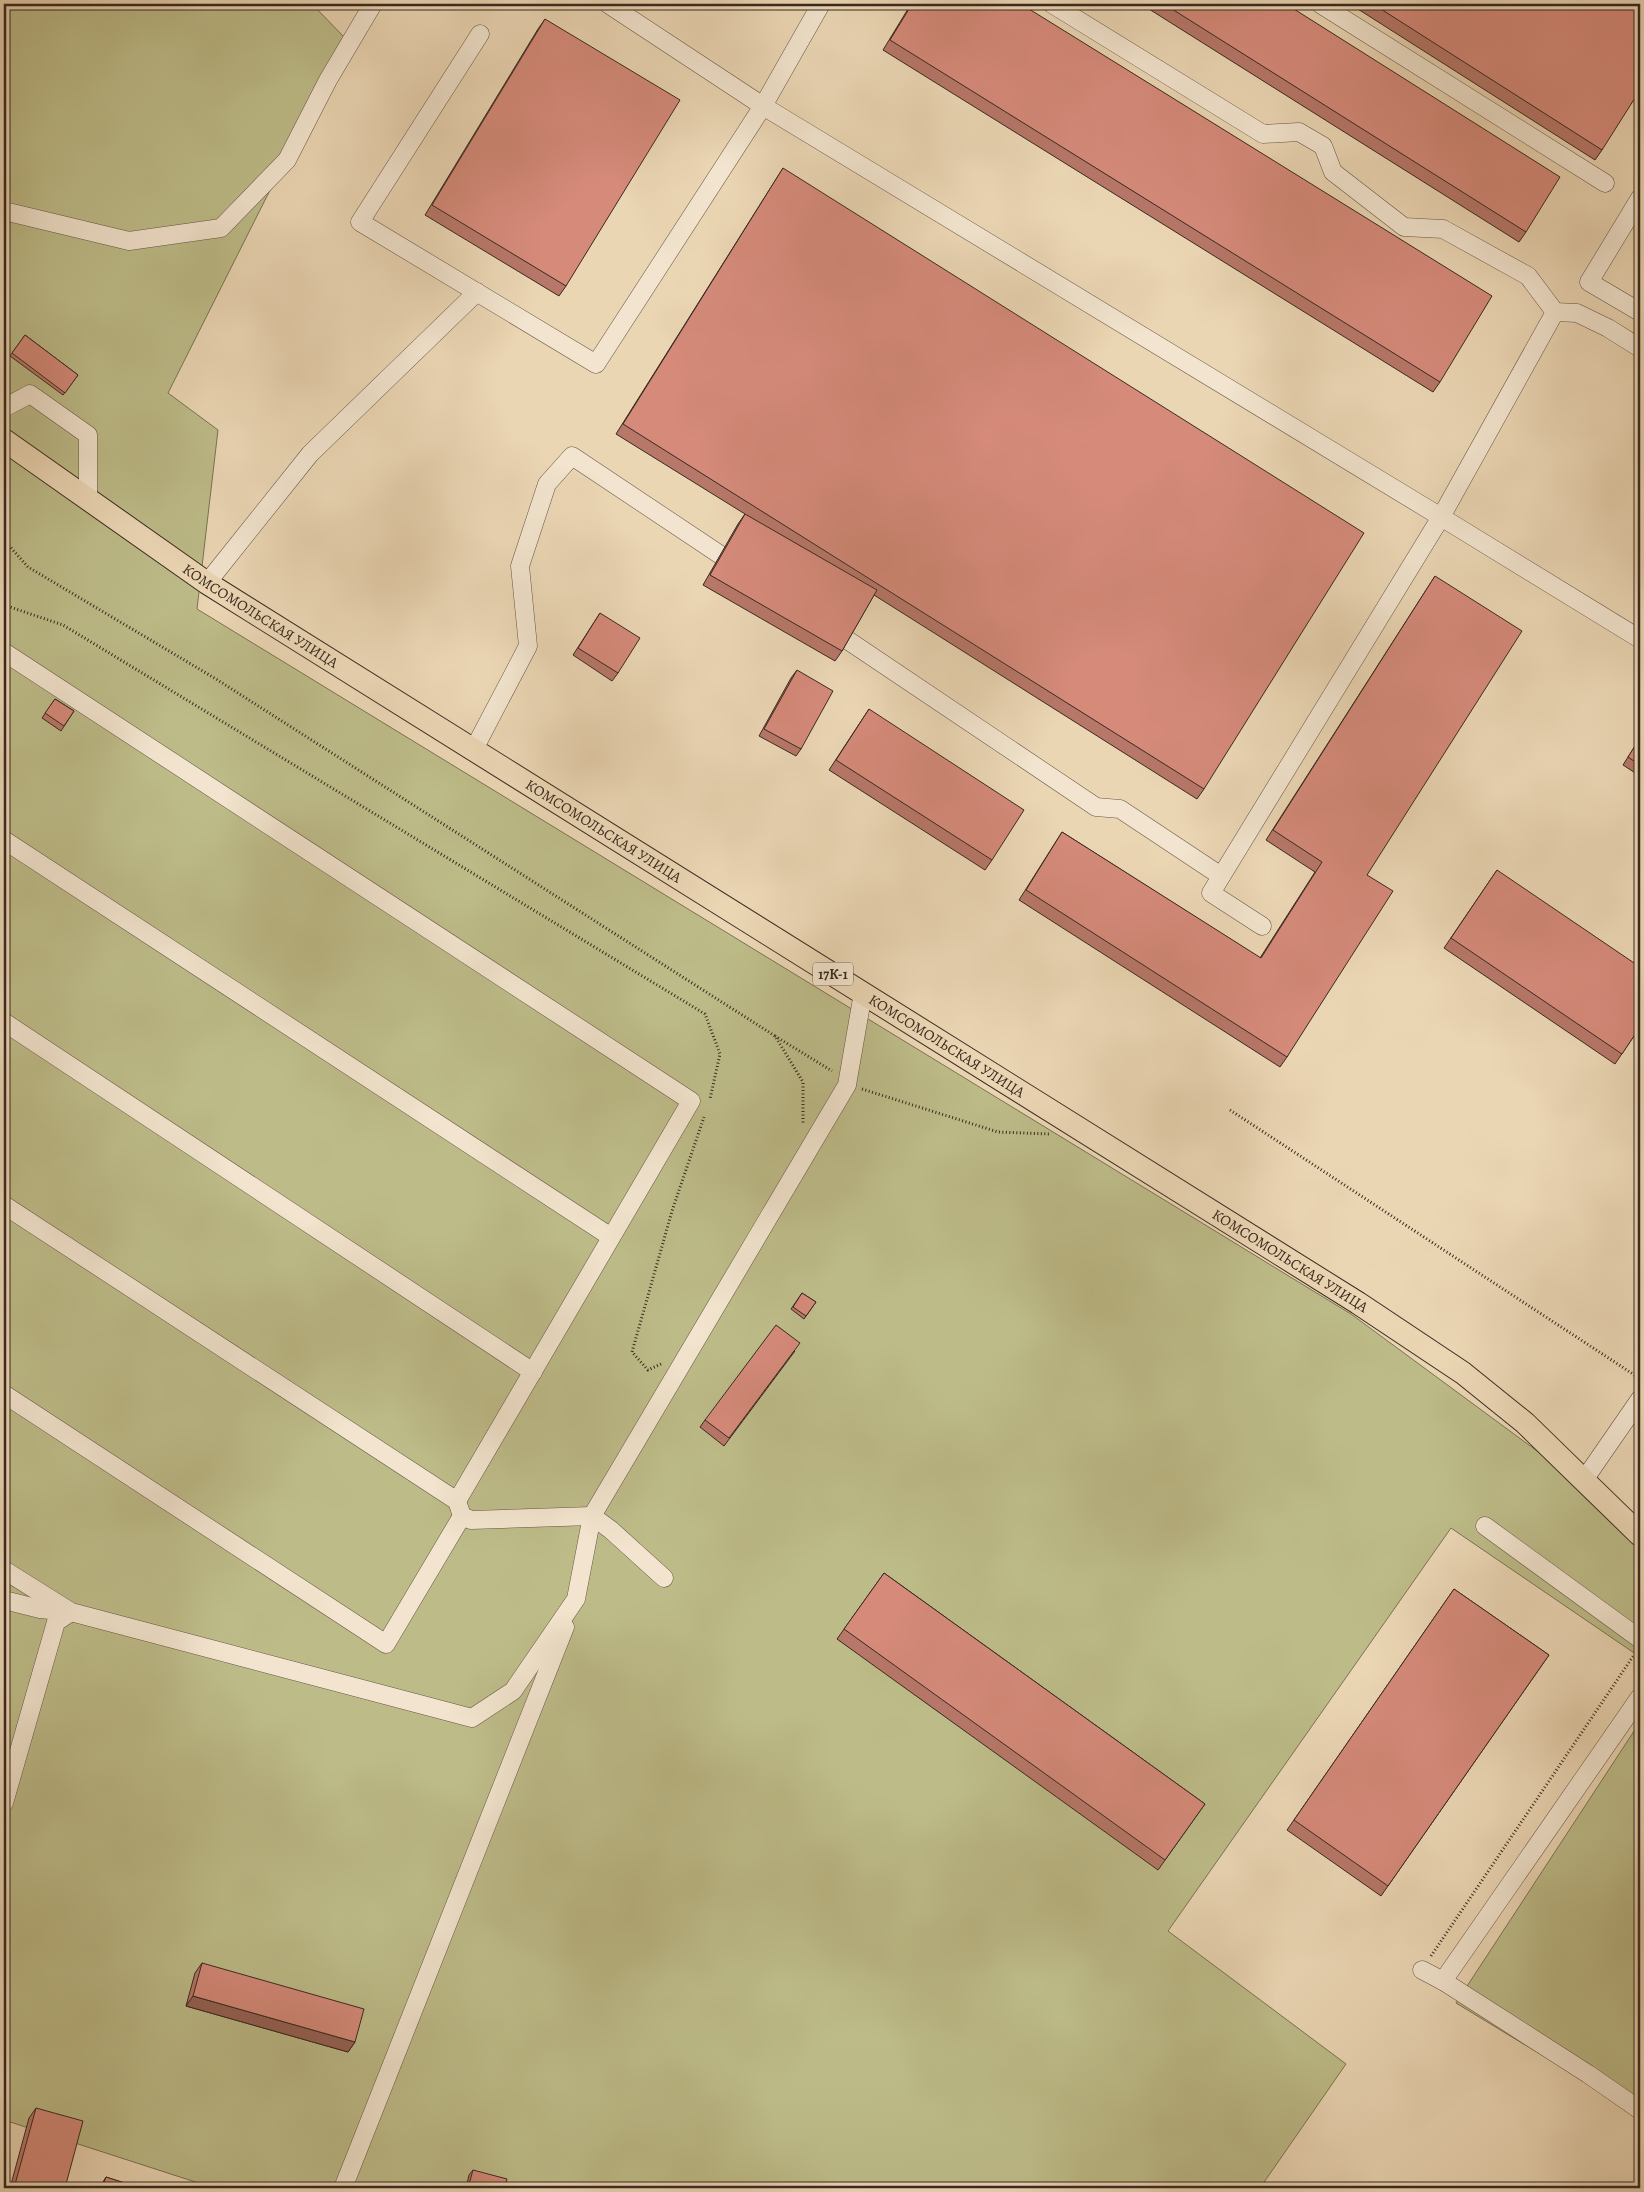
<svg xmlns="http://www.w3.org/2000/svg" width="1644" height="2192" font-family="Alegreya,serif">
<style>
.green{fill:#bdbc89;stroke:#7b7254}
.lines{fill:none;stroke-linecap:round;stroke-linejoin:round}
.minor-casing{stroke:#665445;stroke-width:19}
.major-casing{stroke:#392920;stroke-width:24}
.path{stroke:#392920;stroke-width:3;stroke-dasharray:1 2.5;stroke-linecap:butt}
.minor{stroke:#f2e4ce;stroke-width:18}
.major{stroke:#ebd6b4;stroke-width:22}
.wall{fill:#b77769;stroke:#392920}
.shaded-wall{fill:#956155;stroke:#392920}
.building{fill:#d58a7a;stroke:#392920}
.labels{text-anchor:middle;stroke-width:5;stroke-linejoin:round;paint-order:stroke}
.shield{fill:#f2e4ce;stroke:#706154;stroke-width:1}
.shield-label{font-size:14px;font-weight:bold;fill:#392920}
.street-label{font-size:15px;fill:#392920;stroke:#f2e4ce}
</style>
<rect width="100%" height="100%" fill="#ebd6b4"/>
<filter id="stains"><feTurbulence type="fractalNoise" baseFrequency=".004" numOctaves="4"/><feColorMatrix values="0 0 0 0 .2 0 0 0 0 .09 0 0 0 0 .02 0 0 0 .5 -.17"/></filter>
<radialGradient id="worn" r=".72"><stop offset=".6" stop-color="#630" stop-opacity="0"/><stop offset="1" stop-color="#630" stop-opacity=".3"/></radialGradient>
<g class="green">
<polygon points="4,4 312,4 346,39 168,393 218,430 197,609 1351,1314 1552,1462 1640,1542 1640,1657 1451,1528 1168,1931 1346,2064 1260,2188 214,2188 4,2120"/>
<polygon points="1640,1722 1640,2121 1573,2074 1456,2003"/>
</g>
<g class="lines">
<defs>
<g id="minor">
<polyline points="608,4 763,106 1441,517 1555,312 1528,276 1443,229 1404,227 1333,172 1323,146 1299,132 1263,134 1052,4"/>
<polyline points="1320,4 1605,183"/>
<polyline points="480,34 360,222 596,364 763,106 821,4"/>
<polyline points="1640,198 1589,282 1640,312"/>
<polyline points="4,211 129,241 221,228 287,160 328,80 373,4"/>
<polyline points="1555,312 1577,313 1608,328 1640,348"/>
<polyline points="4,408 30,394 88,435 88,500"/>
<polyline points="207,583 310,454 477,292"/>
<polyline points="828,627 1096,807 1120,809 1221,876"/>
<polyline points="4,652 691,1101 457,1501"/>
<polyline points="473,751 528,646 520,566 547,484 572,456 740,568"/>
<polyline points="4,840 611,1237"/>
<polyline points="1262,926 1211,893 1441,517 1640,639"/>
<polyline points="4,1022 533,1372"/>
<polyline points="4,1205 457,1501 462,1516 471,1520 592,1516 611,1530 664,1578"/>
<polyline points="4,1394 386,1644 462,1516"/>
<polyline points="1584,1480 1640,1399"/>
<polyline points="1485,1526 1640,1639"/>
<polyline points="4,1570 71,1612 472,1718 513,1691 576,1599 592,1516 847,1085 863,993"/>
<polyline points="4,1600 40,1609 71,1612 56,1622 4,1803"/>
<polyline points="1640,1697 1443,1981 1588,2074 1640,2110"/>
<polyline points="1422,1970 1443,1981"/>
<polyline points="343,2188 565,1627"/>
</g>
<g id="major">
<path id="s1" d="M4,440L207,583L1358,1303L1463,1373L1525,1423L1640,1535"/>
</g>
</defs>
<use href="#minor" class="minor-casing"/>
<use href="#major" class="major-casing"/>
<g class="path">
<polyline points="4,540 28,567 216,679 775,1036 803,1082 803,1124"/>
<polyline points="4,605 63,625 705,1014 720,1054 710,1099"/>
<polyline points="775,1036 832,1071"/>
<polyline points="862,1089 998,1132 1049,1134"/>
<polyline points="1230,1110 1639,1378"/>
<polyline points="661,1364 648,1370 632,1352 672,1211 704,1117"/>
<polyline points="1431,1956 1634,1655"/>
</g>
<use href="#minor" class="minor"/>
<use href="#major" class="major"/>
</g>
<g class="wall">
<polygon points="911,4 1021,4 1440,382 1433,392 883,50"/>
<polygon points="1141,4 1286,4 1526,232 1519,242"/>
<polygon points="1350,4 1640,4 1602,150 1595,160"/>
<polygon points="545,19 566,286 559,296 425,215 538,29"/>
<polygon points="783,168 1204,789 1197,799 874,595 842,651 835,661 703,585 738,524 745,514 616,434"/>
<polygon points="25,335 78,375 63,395 10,356"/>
<polygon points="1435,576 1367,875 1287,1057 1280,1067 1019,900 1062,832 1260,958 1315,872 1266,840"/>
<polygon points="600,613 618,673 612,681 573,655"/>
<polygon points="797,670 801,749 796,756 759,736 791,678"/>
<polygon points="55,699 74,711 61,731 42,718"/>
<polygon points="869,709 992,860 985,870 829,770"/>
<polygon points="1640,738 1640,776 1623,765"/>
<polygon points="1497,870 1640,1027 1615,1064 1444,948"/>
<polygon points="802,1293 816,1302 804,1319 791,1309"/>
<polygon points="795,1351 724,1446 700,1427 705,1420"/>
<polygon points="884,1573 1205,1804 1158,1870 837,1639"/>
<polygon points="1454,1589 1549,1655 1381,1896 1287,1830"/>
<polygon points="202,1963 355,2042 348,2052 186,2006 195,1973"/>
<polygon points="36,2108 65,2188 10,2188 29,2118"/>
<polygon points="473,2170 504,2188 466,2188 469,2175"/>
<polygon points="106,2177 140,2188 100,2188 101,2185"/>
</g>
<polygon class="shaded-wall" points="193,1996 355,2042 348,2052 186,2006"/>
<g class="building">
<polygon points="912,4 1021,4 1492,296 1440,382 890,40"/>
<polygon points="1164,4 1286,4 1560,177 1526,232"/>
<polygon points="1373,4 1640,4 1640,90 1602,150"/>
<polygon points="545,19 680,100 566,286 432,205"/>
<polygon points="783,168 1364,533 1204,789 623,424"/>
<polygon points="25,335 78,375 65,393 12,353"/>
<polygon points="745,514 877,590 842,651 710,575"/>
<polygon points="1435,576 1522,631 1367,875 1393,891 1287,1057 1026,890 1062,832 1261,958 1322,862 1273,830"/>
<polygon points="600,613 640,638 618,673 578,648"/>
<polygon points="797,670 833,691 801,749 764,729"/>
<polygon points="55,699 74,711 64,726 45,713"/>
<polygon points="869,709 1024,810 992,860 836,760"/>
<polygon points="1640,738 1640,765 1628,757"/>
<polygon points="1497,870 1640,967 1640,1027 1622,1054 1451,938"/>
<polygon points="802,1293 816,1302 806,1316 793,1307"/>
<polygon points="776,1325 800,1343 729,1438 705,1420"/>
<polygon points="884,1573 1205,1804 1165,1860 844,1629"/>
<polygon points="1454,1589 1549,1655 1388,1886 1294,1820"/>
<polygon points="202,1963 364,2009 355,2042 193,1996"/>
<polygon points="36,2108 83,2121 65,2188 14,2188"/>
<polygon points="473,2170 507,2179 504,2188 468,2188"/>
<polygon points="106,2177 140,2188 102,2188"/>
</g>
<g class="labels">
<rect class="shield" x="813" y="962.5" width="40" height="23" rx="4"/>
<g class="shield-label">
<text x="833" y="979">17К-1</text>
</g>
<g class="street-label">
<text dy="5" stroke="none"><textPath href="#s1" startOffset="311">КОМСОМОЛЬСКАЯ УЛИЦА</textPath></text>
<text dy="5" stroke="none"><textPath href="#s1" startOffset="716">КОМСОМОЛЬСКАЯ УЛИЦА</textPath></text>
<text dy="5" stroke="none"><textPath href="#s1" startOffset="1121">КОМСОМОЛЬСКАЯ УЛИЦА</textPath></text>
<text dy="5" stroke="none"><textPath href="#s1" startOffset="1526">КОМСОМОЛЬСКАЯ УЛИЦА</textPath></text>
</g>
</g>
<rect width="1644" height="2192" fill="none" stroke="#ebd6b4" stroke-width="20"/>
<rect x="5" y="5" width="1634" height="2182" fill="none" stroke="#392920" stroke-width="2.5"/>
<rect x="10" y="10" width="1624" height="2172" fill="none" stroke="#392920"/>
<rect width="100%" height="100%" filter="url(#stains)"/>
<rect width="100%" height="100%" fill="url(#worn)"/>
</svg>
